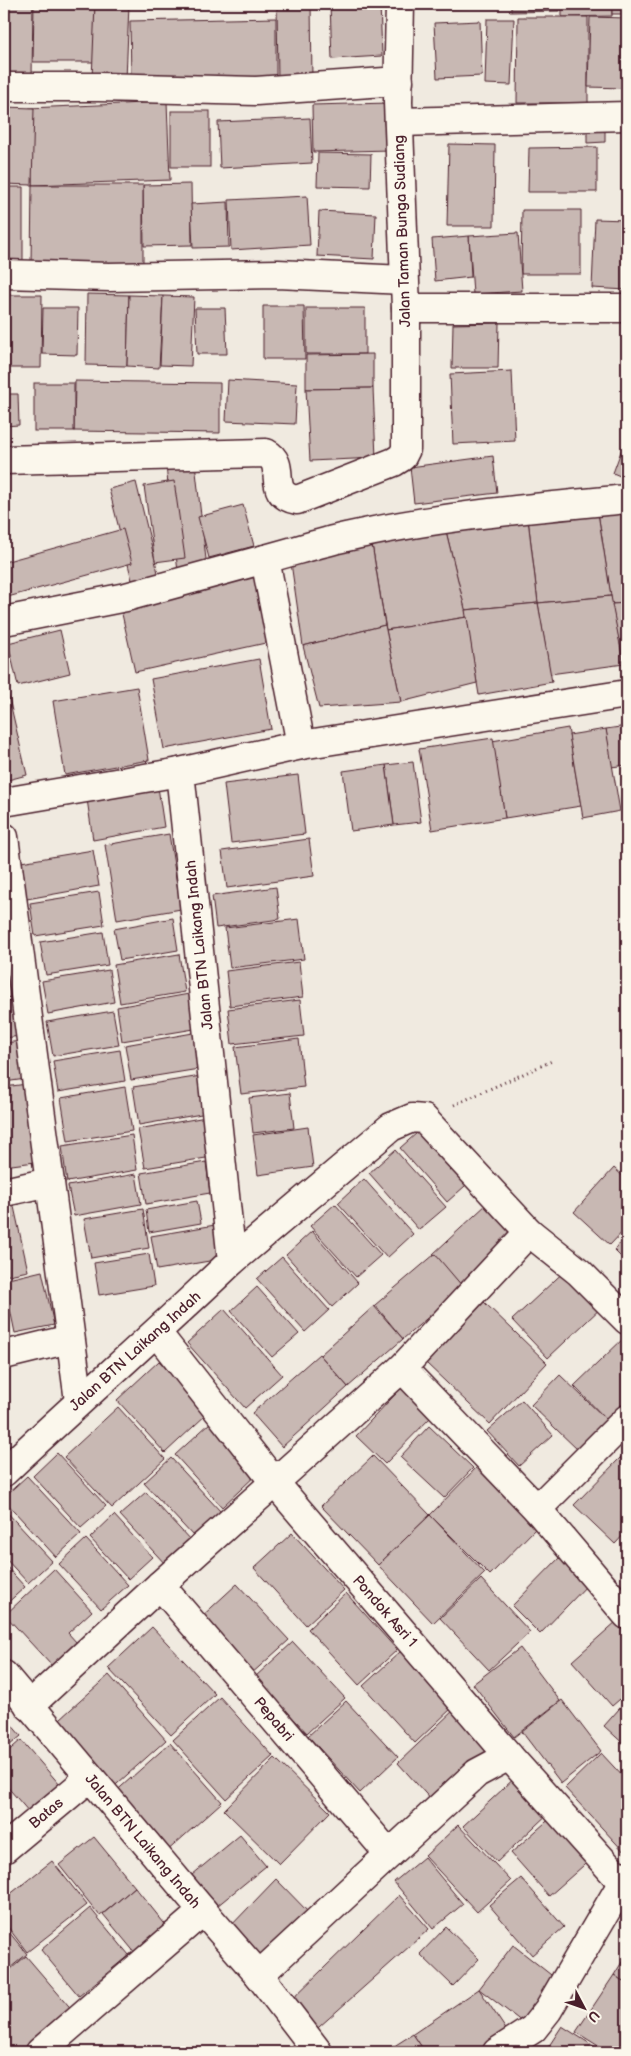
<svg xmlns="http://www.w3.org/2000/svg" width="631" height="2056" font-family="'Balsamiq Sans',sans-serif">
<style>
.building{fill:#c8b8b3;stroke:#4a1f2b}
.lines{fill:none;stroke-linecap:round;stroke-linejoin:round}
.minor-casing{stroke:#4a1f2b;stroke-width:31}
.path{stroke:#4a1f2b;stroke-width:3;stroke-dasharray:1 4;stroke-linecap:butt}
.minor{stroke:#fbf7ec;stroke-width:28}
.labels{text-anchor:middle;stroke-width:4;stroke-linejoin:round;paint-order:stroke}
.street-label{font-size:15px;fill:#4a1f2b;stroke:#fbf7ec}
</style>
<rect width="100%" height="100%" fill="#f0eae0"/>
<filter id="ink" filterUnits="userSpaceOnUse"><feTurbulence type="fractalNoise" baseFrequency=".02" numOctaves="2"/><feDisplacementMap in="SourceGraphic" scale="10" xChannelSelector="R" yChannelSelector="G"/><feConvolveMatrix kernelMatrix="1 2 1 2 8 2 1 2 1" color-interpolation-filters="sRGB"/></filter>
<g filter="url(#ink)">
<g class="building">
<polygon points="4,4 33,4 32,77 4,77"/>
<polygon points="34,4 95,4 94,62 33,62"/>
<polygon points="95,4 129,4 126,80 92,79"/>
<polygon points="277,4 311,4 312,79 278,80"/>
<polygon points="330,4 380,4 382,56 332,59"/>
<polygon points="433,4 510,4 510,6 433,9"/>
<polygon points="511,4 559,4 559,11 511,12"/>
<polygon points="562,4 612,4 612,16 562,17"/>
<rect x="612" y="4" width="15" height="10"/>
<polygon points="518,17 588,17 588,103 517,103"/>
<polygon points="590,17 627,18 625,88 588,87"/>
<polygon points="276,18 276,77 131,80 130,21"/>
<polygon points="487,19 514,19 511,85 485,84"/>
<polygon points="480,21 482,76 437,78 434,23"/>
<polygon points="627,24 627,88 625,88"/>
<polygon points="167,102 170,180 32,185 29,108"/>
<polygon points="390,103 390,150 313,152 312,105"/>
<polygon points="4,107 34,108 32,185 4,184"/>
<rect x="171" y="111" width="39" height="56"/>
<polygon points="310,118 312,163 220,168 218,122"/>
<polygon points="605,120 605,142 587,143 587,121"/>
<polygon points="449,144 495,145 494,226 447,226"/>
<polygon points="627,145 627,215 624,215"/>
<polygon points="597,147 597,192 528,192 529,148"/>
<polygon points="318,153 371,154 370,187 317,186"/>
<polygon points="191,184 192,245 144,246 143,185"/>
<polygon points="32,185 143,185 143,265 31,265"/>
<rect x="4" y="187" width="19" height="76"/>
<polygon points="307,196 310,245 231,250 229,200"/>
<polygon points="228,202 229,247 193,248 191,204"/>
<polygon points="522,210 581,210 581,274 521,274"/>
<polygon points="319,211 376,214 374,259 317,256"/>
<polygon points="595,219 627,220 627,290 592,288"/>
<polygon points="518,233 522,291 473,294 469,236"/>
<polygon points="469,236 471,277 435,281 432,239"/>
<polygon points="87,294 129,295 127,366 86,365"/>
<polygon points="4,295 42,295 41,368 4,368"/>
<polygon points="129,295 163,296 159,368 127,366"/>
<polygon points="163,296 194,297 191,366 160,365"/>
<polygon points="263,306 304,306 305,359 263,359"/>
<polygon points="43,308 78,308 77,355 42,354"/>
<polygon points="195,308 225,308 227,354 197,354"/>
<rect x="306" y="308" width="59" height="46"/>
<polygon points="499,323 498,368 452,368 453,324"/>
<polygon points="373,354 373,388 306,389 306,355"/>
<polygon points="512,371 515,441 453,444 450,374"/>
<polygon points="228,380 297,384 295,424 226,421"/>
<polygon points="75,381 220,383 220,433 74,431"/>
<rect x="34" y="383" width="40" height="48"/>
<polygon points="373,388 376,458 310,461 306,389"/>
<polygon points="4,394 18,394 19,425 4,426"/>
<polygon points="627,435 627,479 613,473"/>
<polygon points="493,456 497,493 414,503 410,467"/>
<polygon points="195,463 207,568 178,572 166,466"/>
<polygon points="174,481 185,558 155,562 144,486"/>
<polygon points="136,482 160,581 134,588 109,489"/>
<polygon points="243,505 254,546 209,558 198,517"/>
<polygon points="627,511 627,603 612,604 598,513"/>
<polygon points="598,513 611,596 538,603 528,519"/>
<polygon points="528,519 538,603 465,610 445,527"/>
<polygon points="445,527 467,617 386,630 371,538"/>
<polygon points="123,529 132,563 4,598 4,562"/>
<polygon points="371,538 385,625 303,646 290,556"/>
<polygon points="256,575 270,642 135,672 120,605"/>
<polygon points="611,596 624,664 550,674 538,603"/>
<polygon points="538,603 552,682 479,695 465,610"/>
<polygon points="627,603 627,670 625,670 612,604"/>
<polygon points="467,617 477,683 401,702 386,630"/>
<polygon points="385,625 401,702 319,708 303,646"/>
<polygon points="60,630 70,673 18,686 8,643"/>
<polygon points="259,659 271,729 164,749 151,679"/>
<polygon points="4,677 27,775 4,781"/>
<polygon points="137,687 149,760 65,775 53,701"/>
<polygon points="627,726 627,765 611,767 606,729"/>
<polygon points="568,728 581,806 505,818 492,741"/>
<polygon points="606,729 620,811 583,818 569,735"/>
<polygon points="493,738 505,818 432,830 419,749"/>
<polygon points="413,762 421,822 394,825 386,765"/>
<polygon points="386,765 394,825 351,831 343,771"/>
<polygon points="298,775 305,834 231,843 224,784"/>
<polygon points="158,787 164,827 93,840 87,799"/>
<polygon points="169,834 181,909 117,920 105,845"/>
<polygon points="309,839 314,876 227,888 222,851"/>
<polygon points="93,850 99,886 27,899 21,862"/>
<polygon points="276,887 280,919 216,928 212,896"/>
<polygon points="99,892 104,925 35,936 30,903"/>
<polygon points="173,918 178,950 120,960 114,929"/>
<polygon points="299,919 304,959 230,968 225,928"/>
<polygon points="103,932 108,965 46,975 40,942"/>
<polygon points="179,954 185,992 120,1003 114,965"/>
<polygon points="4,962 11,962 14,997 4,998"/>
<polygon points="299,962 303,997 230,1006 226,971"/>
<polygon points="109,970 114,1002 48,1014 42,981"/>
<polygon points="189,994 194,1029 122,1041 117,1007"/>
<polygon points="300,1000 304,1036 232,1044 228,1009"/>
<polygon points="17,1001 21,1036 4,1038 4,1002"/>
<polygon points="113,1011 119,1045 53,1056 47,1022"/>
<polygon points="193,1033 199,1069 131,1080 125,1045"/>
<polygon points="299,1039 304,1087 241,1094 235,1047"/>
<polygon points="22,1041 26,1079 4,1082 4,1043"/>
<polygon points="120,1050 125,1081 58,1092 53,1061"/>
<polygon points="201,1076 207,1113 139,1125 133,1087"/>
<polygon points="27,1084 35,1162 4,1166 4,1087"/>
<polygon points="125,1087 132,1131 68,1141 61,1098"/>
<polygon points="290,1093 294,1128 253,1133 249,1098"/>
<polygon points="206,1117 212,1157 145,1168 138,1129"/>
<polygon points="426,1125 474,1178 447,1202 400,1148"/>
<polygon points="308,1127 313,1167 258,1175 253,1135"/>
<polygon points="132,1135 137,1170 67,1182 62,1146"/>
<polygon points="395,1150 446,1207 419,1230 369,1173"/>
<polygon points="206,1162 210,1193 146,1204 141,1173"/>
<polygon points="614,1168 627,1180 627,1227 610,1245 574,1212"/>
<polygon points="136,1174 141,1204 74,1216 68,1186"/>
<polygon points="364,1179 413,1234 387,1258 338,1203"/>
<polygon points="197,1201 201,1223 149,1232 146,1210"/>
<polygon points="13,1202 28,1271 4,1276 4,1204"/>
<polygon points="488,1203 518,1236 463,1287 433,1254"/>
<polygon points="335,1204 381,1255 356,1277 310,1226"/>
<polygon points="143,1209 149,1248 91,1258 84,1219"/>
<polygon points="215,1225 221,1259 157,1270 151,1236"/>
<polygon points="312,1231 358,1283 332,1307 286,1255"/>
<polygon points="627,1236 627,1263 614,1250"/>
<polygon points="149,1254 154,1286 99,1295 94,1263"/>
<polygon points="435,1254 463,1287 403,1339 375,1305"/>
<polygon points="282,1257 329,1310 305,1332 257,1279"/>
<polygon points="569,1267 604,1305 548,1358 512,1320"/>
<polygon points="42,1271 54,1325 15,1333 4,1280"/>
<polygon points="257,1287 299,1334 272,1357 231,1311"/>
<polygon points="484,1302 547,1363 490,1424 426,1363"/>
<polygon points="374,1306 403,1339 348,1387 320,1355"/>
<polygon points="224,1309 282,1375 245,1408 187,1343"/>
<polygon points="627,1335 627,1402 608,1421 574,1386"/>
<polygon points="319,1354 348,1387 282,1447 252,1413"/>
<polygon points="159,1361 208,1413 165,1453 117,1400"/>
<polygon points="560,1375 608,1421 579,1451 531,1405"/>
<polygon points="406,1383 436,1412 385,1464 356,1436"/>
<polygon points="522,1400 553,1435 519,1466 487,1431"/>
<polygon points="118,1407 165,1459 112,1508 64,1457"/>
<polygon points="211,1422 258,1473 222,1507 175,1455"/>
<polygon points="429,1426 473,1468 444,1498 400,1457"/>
<polygon points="627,1451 627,1463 620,1458"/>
<polygon points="57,1453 106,1506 81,1528 33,1476"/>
<polygon points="373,1456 430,1515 378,1565 321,1506"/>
<polygon points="171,1458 221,1512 194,1537 144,1483"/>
<polygon points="620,1458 627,1463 627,1531 615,1544 574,1505"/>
<polygon points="478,1466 539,1525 490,1575 430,1515"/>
<polygon points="27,1476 81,1534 56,1557 4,1500 4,1497"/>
<polygon points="146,1492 191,1541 166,1565 120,1515"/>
<polygon points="4,1509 52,1561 28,1583 4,1557"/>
<polygon points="114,1515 152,1557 128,1579 90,1538"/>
<polygon points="430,1515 485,1573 433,1623 378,1565"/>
<polygon points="292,1533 344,1590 306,1625 254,1568"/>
<polygon points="86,1539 128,1585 101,1609 59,1564"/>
<polygon points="564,1553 592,1580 540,1634 512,1606"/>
<polygon points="4,1564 25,1587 4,1606"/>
<polygon points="54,1569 92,1611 68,1633 77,1643 52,1666 5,1615"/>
<polygon points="481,1579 530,1632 489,1670 440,1618"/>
<polygon points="237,1584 289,1640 250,1675 199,1619"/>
<polygon points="346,1593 397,1650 359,1685 308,1629"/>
<polygon points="617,1621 627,1633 627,1693 612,1706 572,1661"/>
<polygon points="152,1627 215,1694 171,1735 108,1668"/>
<polygon points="293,1642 345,1698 307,1733 255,1677"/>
<polygon points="520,1648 560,1701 514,1737 473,1684"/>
<polygon points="401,1651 453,1707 415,1743 363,1686"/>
<polygon points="109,1675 166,1740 108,1792 51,1727"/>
<polygon points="220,1697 273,1756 226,1799 173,1740"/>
<polygon points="562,1700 601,1751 561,1783 522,1732"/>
<polygon points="627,1700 627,1747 604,1726"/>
<polygon points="346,1701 398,1757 360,1793 308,1736"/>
<polygon points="456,1708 499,1752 434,1803 398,1763"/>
<polygon points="4,1716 21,1736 4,1750"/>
<polygon points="21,1740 67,1793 36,1820 4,1783 4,1755"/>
<polygon points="170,1743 222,1802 165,1853 112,1795"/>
<polygon points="601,1753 627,1781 627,1855 565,1788"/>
<polygon points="275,1758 330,1812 279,1864 224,1810"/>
<polygon points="518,1775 552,1810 497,1862 463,1826"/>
<polygon points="554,1815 592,1858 549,1896 511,1853"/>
<polygon points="458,1825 511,1881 477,1912 425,1856"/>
<polygon points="240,1835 266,1866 217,1906 192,1875"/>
<polygon points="94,1837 135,1887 100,1916 59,1865"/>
<polygon points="424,1857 463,1904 433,1929 394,1882"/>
<polygon points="52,1861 87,1905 27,1952 4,1922 4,1899"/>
<polygon points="521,1878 564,1927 532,1955 489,1905"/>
<polygon points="276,1879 313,1917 261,1966 226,1931"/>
<polygon points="135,1887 168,1928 136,1954 103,1914"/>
<polygon points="399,1895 429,1929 310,2035 286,2005"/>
<polygon points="90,1908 129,1955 79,1996 41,1950"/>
<polygon points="4,1926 27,1954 4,1973"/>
<polygon points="446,1927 479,1959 453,1986 420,1954"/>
<polygon points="513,1945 560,1982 526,2025 479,1989"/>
<polygon points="627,1954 627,1984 614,1975"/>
<polygon points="26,1956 74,2012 28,2052 4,2052 4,1975"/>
<polygon points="614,1975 627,1984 627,2052 608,2052 576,2032"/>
<polygon points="479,1989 507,2031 477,2052 425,2052 413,2034"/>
<polygon points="562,2026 603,2052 545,2052"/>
<polygon points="413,2034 425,2052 385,2052"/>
</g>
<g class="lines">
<defs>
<g id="minor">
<polyline points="4,87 99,87 256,91 399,81"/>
<polyline points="399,122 627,116"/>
<polyline points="4,274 109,277 278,274 404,280"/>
<polyline points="406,308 627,308"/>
<path d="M4,460L266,453C289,465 264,494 297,500L394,462L402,457L406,449V308L398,102L400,4"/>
<path d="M265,559C292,552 319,543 346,537C438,516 533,508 627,499"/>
<polyline points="4,621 126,597 265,559 301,745"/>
<polyline points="4,802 180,772"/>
<polyline points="4,837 79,1401"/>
<polyline points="4,1192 50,1182"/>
<polyline points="529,1232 402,1368 537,1509"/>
<polyline points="232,1261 391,1127 412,1118 424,1119 529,1232 579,1272 627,1320"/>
<polyline points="157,1333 275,1483 509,1756 622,1882"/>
<polyline points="4,1355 70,1339"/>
<polyline points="627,1419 537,1509 627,1615"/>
<path d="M4,1472C79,1401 157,1333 232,1261L180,772L301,745L627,694"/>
<polyline points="160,1585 389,1854"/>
<polyline points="4,1675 203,1911 40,2052"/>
<polyline points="29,1706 160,1585 402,1368"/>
<polyline points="4,1849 89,1778"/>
<polyline points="203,1911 259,1975 318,2052"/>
<polyline points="259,1975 477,1773 509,1756"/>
<polyline points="497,2052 533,2029 548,2010 627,1875"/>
</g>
</defs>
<use href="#minor" class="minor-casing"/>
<polyline class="path" points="454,1105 552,1061"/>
<use href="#minor" class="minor"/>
</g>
</g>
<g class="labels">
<g class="street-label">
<text transform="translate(402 231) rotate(-92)" y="5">Jalan Taman Bunga Sudiang</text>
<text transform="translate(199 945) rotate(-96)" y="5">Jalan BTN Laikang Indah</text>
<text transform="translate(135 1351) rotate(-42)" y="5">Jalan BTN Laikang Indah</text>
<text transform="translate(385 1611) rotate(49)" y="5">Pondok Asri 1</text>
<text transform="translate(274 1719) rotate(50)" y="5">Pepabri</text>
<text transform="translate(46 1813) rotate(-40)" y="5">Batas</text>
<text transform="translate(143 1841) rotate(50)" y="5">Jalan BTN Laikang Indah</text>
</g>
</g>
<rect width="631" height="2056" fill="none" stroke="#fbf7ec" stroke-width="20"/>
<rect x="10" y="10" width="611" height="2036" fill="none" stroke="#4a1f2b" stroke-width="2" filter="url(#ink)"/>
<g transform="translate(584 2008) rotate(131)" stroke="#fbf7ec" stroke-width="4" paint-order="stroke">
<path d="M0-4L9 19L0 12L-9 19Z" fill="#4a1f2b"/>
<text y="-8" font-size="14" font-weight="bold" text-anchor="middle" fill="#4a1f2b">U</text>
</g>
</svg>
